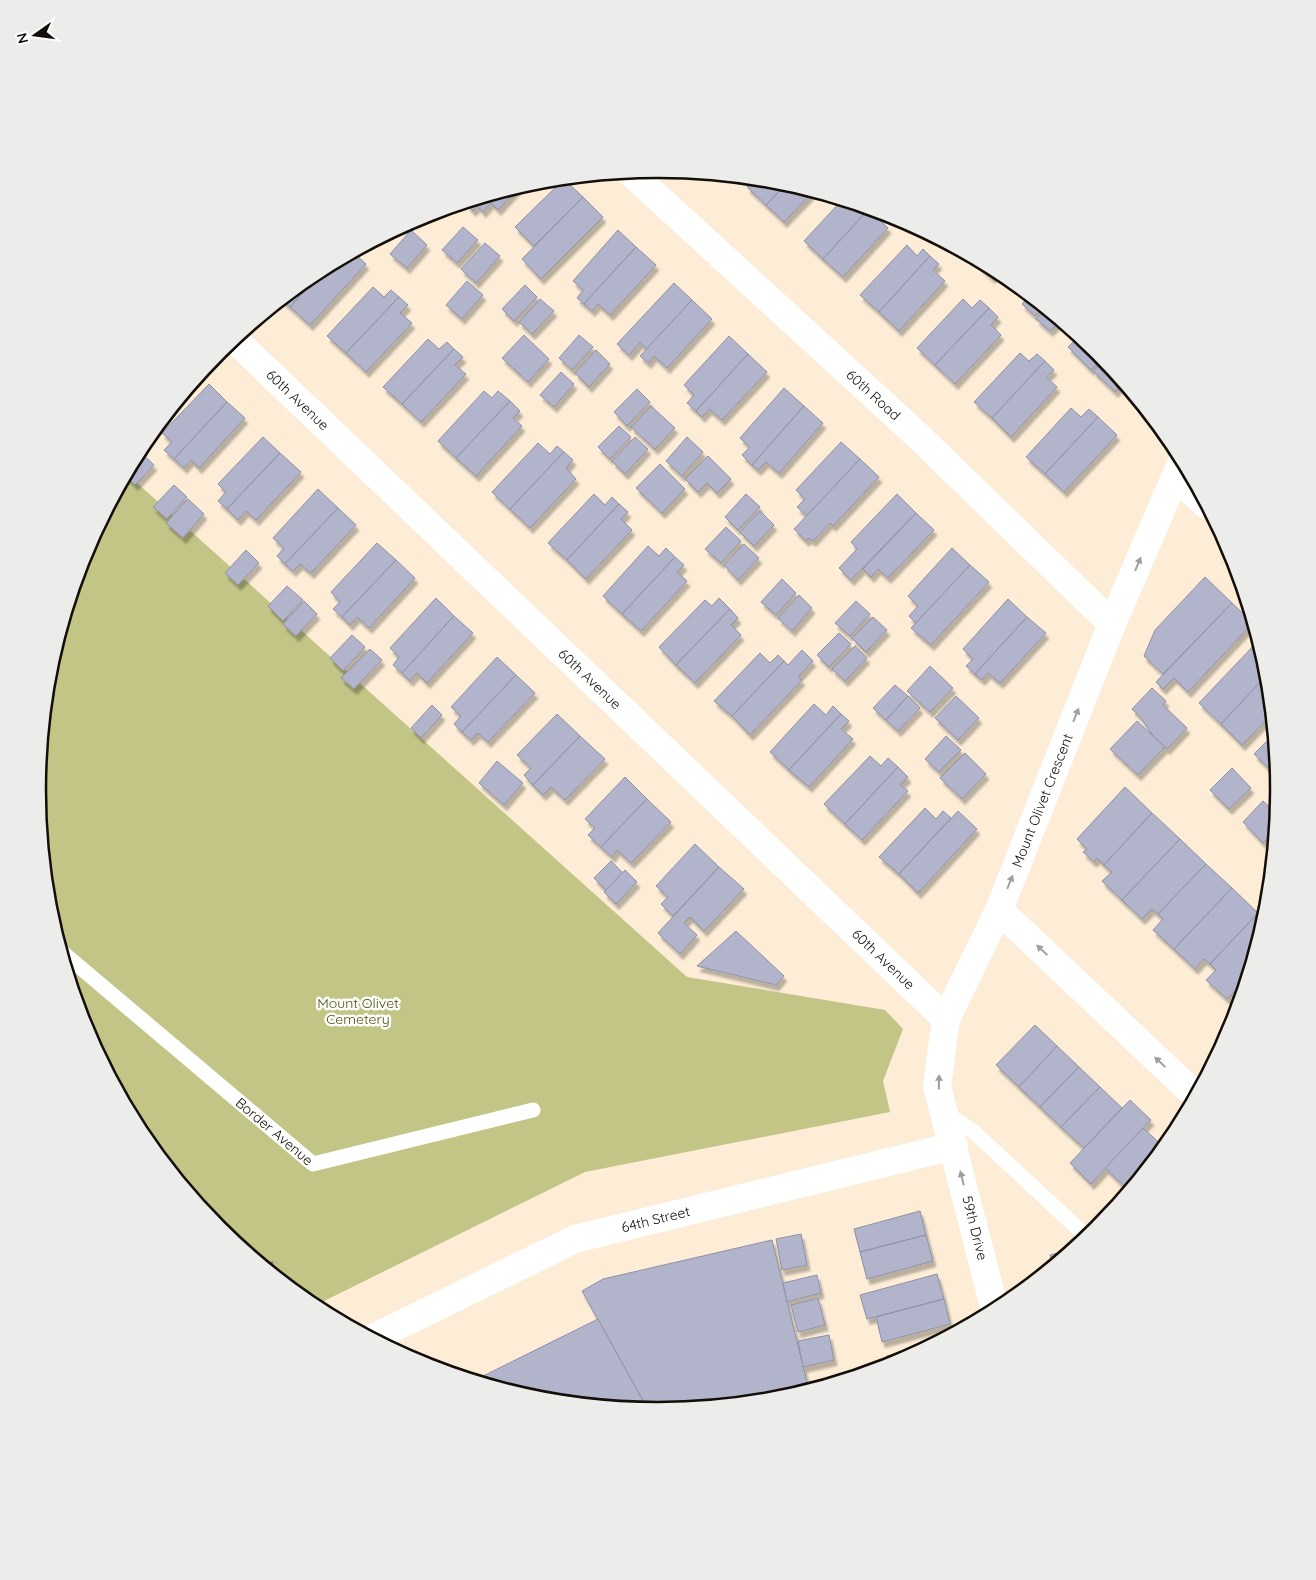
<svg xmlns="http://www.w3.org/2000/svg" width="1316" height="1580" font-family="Quicksand,sans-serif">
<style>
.green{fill:#c2c586}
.building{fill:#b2b4cc;stroke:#8e90a6;filter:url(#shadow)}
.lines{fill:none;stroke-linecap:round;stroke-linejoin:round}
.path{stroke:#887d6f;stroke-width:3;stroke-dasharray:4 2.5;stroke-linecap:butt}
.service{stroke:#fff;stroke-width:15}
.minor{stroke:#fff;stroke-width:28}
.oneway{fill:#a19f9c}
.labels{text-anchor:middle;stroke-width:5;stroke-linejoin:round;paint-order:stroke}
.street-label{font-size:14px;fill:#130e07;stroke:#fff}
.park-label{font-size:14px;fill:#4e4f00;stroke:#fff}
.rim{fill:none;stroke:#130e07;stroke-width:2.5}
</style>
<defs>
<filter id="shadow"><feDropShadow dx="3" dy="5.5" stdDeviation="1" flood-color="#0004"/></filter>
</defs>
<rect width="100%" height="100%" fill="#fdedd7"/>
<polygon class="green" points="127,474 687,977 885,1010 903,1029 883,1081 890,1112 585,1172 314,1306 219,1229 142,1134 85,1027 49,911 38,790 49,669 85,552"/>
<g class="building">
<polygon points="564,179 583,197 534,246 515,227"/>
<polygon points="754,179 779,181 786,184 766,205 747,187"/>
<polygon points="786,184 813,192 784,222 766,205"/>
<polygon points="519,187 498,210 491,203 483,212 477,206 473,211 467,205 471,202"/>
<polygon points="583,197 603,217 541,279 522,259"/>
<polygon points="842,200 869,209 823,259 804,241"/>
<polygon points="869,209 881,212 877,217 888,228 843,277 823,259"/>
<polygon points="463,227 478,240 457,263 442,250"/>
<polygon points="411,230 427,245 407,268 390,254"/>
<polygon points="618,230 636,247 584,304 577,298 583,290 573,281"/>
<polygon points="485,243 500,256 476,283 461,269"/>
<polygon points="907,245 917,256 923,249 930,256 879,312 860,295"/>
<polygon points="636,247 656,265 610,315 598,304 592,311 584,304"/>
<polygon points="354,253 366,264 310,325 290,307 326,267"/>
<polygon points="930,256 939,264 933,270 945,281 899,331 879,312"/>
<polygon points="982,263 998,272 992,278 979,266"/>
<polygon points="326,267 290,307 282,300 314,274"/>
<polygon points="467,281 483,295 462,319 446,305"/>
<polygon points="674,283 692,300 647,349 640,343 629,355 617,344"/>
<polygon points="525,285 537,297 514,321 502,309"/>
<polygon points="373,287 384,297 391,290 399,297 346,353 327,336"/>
<polygon points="1029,296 1043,307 1035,316 1022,304"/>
<polygon points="399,297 408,305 400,313 412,323 366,372 346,353"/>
<polygon points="540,299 554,311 532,334 519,322"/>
<polygon points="963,299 972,308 980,300 989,308 935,365 917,348"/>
<polygon points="692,300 712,319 667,368 654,356 648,363 640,356"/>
<polygon points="989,308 998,317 991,325 1001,335 955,384 935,365"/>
<polygon points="1045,309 1060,321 1050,331 1036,319"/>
<polygon points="524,335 549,359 528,382 502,358"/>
<polygon points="579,335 593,347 572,370 559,358"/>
<polygon points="729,336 748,354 696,411 687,403 694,395 684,385"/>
<polygon points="1079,336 1097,351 1103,358 1091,370 1068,347"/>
<polygon points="428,339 439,349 447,342 454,349 402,404 383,387"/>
<polygon points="454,349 463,357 455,365 466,374 421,422 402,404"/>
<polygon points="596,350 610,364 589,387 575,373"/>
<polygon points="1020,353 1029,361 1037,354 1045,361 992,418 974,402"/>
<polygon points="748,354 767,372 722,420 709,409 702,417 696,411"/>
<polygon points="1104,359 1123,383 1115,392 1093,371"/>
<polygon points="1045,361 1054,370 1046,377 1057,387 1011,437 992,418"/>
<polygon points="561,372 574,384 554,407 540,395"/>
<polygon points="209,384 227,402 174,459 164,450 172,442 162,433"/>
<polygon points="784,388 804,406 752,465 742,455 750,447 740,438"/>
<polygon points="637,389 650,402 627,426 614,412"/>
<polygon points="484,391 492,398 498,391 510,401 456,458 438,441"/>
<polygon points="510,401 520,411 513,418 522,426 476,476 456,458"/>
<polygon points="227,402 245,418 199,468 191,460 184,468 174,459"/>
<polygon points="651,406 675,428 655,449 631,427"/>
<polygon points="804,406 823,423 779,473 766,462 758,470 752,465"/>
<polygon points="1071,408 1081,417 1089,409 1098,417 1045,474 1026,457"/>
<polygon points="1098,417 1117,435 1064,492 1045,474"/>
<polygon points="619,426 631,437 610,459 598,447"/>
<polygon points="263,437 280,453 227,509 218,501 226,492 218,484"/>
<polygon points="635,437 648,449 625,474 612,461"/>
<polygon points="687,437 703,452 682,476 666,461"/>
<polygon points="841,442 860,459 807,516 797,507 805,499 796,490"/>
<polygon points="538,443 550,454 557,446 564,452 510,509 492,492"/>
<polygon points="139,451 154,465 135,485 126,476"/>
<polygon points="564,452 573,460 566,468 576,479 530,528 510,509"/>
<polygon points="280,453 301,472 256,520 246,511 238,520 227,509"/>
<polygon points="708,456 731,479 717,493 707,483 698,492 685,479"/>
<polygon points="860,459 879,477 833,526 830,523 813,541 809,538 806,541 794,529"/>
<polygon points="660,464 685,489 662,513 636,488"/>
<polygon points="174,485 187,497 167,519 153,507"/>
<polygon points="318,489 338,508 285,564 277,556 284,548 273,538"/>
<polygon points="594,494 605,505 612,497 619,504 567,560 548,543"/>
<polygon points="746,494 760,507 738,530 725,517"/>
<polygon points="897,494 916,513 851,580 839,568 857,549 851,542"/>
<polygon points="188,499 204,514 183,538 166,523"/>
<polygon points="619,504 628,512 621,519 632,530 586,579 567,560"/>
<polygon points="338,508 356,525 311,573 300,564 293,571 285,564"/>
<polygon points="760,511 774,525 754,546 740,532"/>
<polygon points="916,513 934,530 888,578 878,569 871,577 863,569"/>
<polygon points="726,527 741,541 721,563 705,549"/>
<polygon points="377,543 396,560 342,617 333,609 340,602 331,592"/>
<polygon points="744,544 759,558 738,580 724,565"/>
<polygon points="648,546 659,556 666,548 675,557 622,614 603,596"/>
<polygon points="952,548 970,565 916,623 909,616 918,606 908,596"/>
<polygon points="246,550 259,563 238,585 225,573"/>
<polygon points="675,557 684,565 677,572 687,581 641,631 622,614"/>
<polygon points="396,560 415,578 369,628 357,617 350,625 342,617"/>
<polygon points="970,565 989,582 931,645 911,628"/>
<polygon points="1205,577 1232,603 1163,674 1144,656 1155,630"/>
<polygon points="782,579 796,593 776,615 761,602"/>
<polygon points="287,586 303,600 283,621 268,606"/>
<polygon points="799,595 812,608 792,631 778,618"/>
<polygon points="436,598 454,616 402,673 393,665 399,657 390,648"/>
<polygon points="719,598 730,609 676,665 659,647 705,600 712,606"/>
<polygon points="1008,599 1027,617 975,674 966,666 973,659 963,649"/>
<polygon points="304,601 317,614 296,636 283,624"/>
<polygon points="856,601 870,614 850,636 835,623"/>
<polygon points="1232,603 1253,623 1188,692 1174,678 1163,689 1156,682"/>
<polygon points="730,609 738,618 731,625 741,635 695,683 676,665"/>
<polygon points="454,616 473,633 427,683 417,673 410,681 402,673"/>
<polygon points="873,617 887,630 866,652 852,638"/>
<polygon points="1027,617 1046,633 1000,683 988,673 982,680 975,674"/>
<polygon points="839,633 851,644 829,667 817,655"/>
<polygon points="352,635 365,647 343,671 330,658"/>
<polygon points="1258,641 1267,675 1221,724 1199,703"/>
<polygon points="855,646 867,658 845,681 832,669"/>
<polygon points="370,649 382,660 354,689 341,678"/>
<polygon points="802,650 813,661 798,677 802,680 750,735 732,716 784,661 788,665"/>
<polygon points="760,653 770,663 778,655 784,661 732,716 714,701"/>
<polygon points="497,657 516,675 462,732 454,724 461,716 451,707"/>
<polygon points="930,666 953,688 930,712 907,691"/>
<polygon points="516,675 535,693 488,742 478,733 471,740 462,732"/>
<polygon points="1267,675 1271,715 1242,745 1221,724"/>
<polygon points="895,685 908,696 886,720 873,708"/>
<polygon points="1152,688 1166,701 1163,705 1187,728 1167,749 1153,736 1141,718 1132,709"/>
<polygon points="908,696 920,708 898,731 886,720"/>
<polygon points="956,696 979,718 958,740 935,718"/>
<polygon points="814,704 826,715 833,706 841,714 789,770 770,752"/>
<polygon points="432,705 442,715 421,738 411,728"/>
<polygon points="557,714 580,736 533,785 524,775 531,768 517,755"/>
<polygon points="841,714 849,721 841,729 853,739 809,787 789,770"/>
<polygon points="1137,721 1165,747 1138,775 1110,749"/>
<polygon points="1273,735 1277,775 1276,775 1254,754"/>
<polygon points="580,736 605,759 565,800 551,787 543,795 533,785"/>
<polygon points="946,736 961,750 939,772 925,759"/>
<polygon points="965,753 986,774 962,799 940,778"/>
<polygon points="870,756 881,766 888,758 898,767 845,824 824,804"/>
<polygon points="497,761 523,783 504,805 479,783"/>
<polygon points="898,767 908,777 900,785 908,791 862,840 845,824"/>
<polygon points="1232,768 1251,788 1229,809 1210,790"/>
<polygon points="625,777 647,799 601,847 588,835 595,828 585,819"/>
<polygon points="1125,787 1152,813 1104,865 1097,858 1094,862 1083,852 1087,849 1077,839"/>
<polygon points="647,799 671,822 631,863 617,850 612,857 601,847"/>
<polygon points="1263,801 1276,813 1274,832 1263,843 1243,822"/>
<polygon points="925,808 936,819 943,811 951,818 899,874 879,857"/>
<polygon points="958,811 977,829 918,893 899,874"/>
<polygon points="1152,813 1180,839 1122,900 1102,881 1112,872 1104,865"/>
<polygon points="1180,839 1206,864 1158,914 1152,909 1142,919 1122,900"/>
<polygon points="695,844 719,867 673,916 661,904 668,897 656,886"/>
<polygon points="611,861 623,873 606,890 594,878"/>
<polygon points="1206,864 1232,888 1174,949 1153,930 1163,919 1158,914"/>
<polygon points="719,867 744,889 704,931 690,917 684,923 697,935 680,954 658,933"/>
<polygon points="625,870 637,882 616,904 604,892"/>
<polygon points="1232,888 1258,913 1210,964 1204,959 1195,969 1174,949"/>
<polygon points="1258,913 1264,919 1246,980 1227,999 1206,980 1216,970 1210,964"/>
<polygon points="736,931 784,976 776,985 697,966"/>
<polygon points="1035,1025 1057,1046 1019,1087 996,1065"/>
<polygon points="1057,1046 1079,1067 1040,1107 1019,1087"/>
<polygon points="1079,1067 1100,1087 1061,1127 1040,1107"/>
<polygon points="1100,1087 1122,1108 1084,1148 1061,1127"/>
<polygon points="1130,1100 1151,1120 1091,1184 1070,1163"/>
<polygon points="1143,1128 1164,1147 1127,1189 1105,1168"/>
<polygon points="920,1211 926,1235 860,1252 854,1229"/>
<polygon points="801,1234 807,1265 782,1270 776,1239"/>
<polygon points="926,1235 933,1261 867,1279 860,1252"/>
<polygon points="772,1240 809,1390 779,1399 658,1410 648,1410 582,1291 603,1279"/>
<polygon points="1069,1250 1070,1251 1053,1265 1050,1255"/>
<polygon points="937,1274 944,1299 867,1319 860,1295"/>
<polygon points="817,1275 821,1293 787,1302 783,1283"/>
<polygon points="818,1298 825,1325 798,1332 791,1305"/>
<polygon points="944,1299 950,1324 882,1342 876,1317"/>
<polygon points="598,1319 648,1410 537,1399 475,1380"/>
<polygon points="829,1335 834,1360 803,1367 798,1341"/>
<polygon points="928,1346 895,1363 889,1365 887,1356"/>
</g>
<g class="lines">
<polyline class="path" points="263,1265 276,1262"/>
<g class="service">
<path id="s1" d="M62,952L313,1164L533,1110"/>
<polyline points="944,1112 974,1132 1087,1237"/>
</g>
<g class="minor">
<path id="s2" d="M630,172L916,434L1112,624"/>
<path id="s3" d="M234,339L946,1019"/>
<polyline points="1176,476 1205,504"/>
<polyline points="999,910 1195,1095"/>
<path id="s4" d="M995,1310L937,1086L946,1019L999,910L1112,624L1182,461"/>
<path id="s5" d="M373,1338L575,1239L954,1146"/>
</g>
</g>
<defs><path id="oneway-solid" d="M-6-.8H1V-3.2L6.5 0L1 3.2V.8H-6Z" transform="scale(1.25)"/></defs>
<g class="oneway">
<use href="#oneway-solid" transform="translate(1138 564) rotate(-67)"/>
<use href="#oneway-solid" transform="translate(1076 715) rotate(-68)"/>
<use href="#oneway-solid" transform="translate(1010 882) rotate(-68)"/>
<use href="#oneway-solid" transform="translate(1042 950) rotate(-137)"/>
<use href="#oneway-solid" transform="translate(1160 1062) rotate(-137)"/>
<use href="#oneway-solid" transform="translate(939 1082) rotate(-89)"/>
<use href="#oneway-solid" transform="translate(962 1178) rotate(-104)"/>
</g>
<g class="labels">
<g class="street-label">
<text dy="5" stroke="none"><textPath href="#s2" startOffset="330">60th Road</textPath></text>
<text dy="5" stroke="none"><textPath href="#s3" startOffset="88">60th Avenue</textPath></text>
<text dy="5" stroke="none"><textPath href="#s3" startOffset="492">60th Avenue</textPath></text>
<text dy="5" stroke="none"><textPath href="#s4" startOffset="538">Mount Olivet Crescent</textPath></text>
<text dy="5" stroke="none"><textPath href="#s3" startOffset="898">60th Avenue</textPath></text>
<text dy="5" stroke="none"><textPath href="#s1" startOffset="278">Border Avenue</textPath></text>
<text dy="5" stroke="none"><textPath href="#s5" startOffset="308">64th Street</textPath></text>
<text transform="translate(975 1228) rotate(76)" y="5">59th Drive</text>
</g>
<g class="park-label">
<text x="358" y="1008">Mount Olivet<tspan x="358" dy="16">Cemetery</tspan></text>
</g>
</g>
<path d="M0 0H1316V1580H0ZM46 790a612 612 0 1 1 1224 0a612 612 0 1 1-1224 0Z" fill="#ececeb" fill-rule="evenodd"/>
<path class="rim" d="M46 790a612 612 0 1 1 1224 0a612 612 0 1 1-1224 0Z"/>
<g transform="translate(35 35) rotate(256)" stroke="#ffffff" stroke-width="4" paint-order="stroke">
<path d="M0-4L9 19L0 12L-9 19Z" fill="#130e07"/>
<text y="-8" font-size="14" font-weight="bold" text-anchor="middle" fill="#130e07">N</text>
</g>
</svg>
